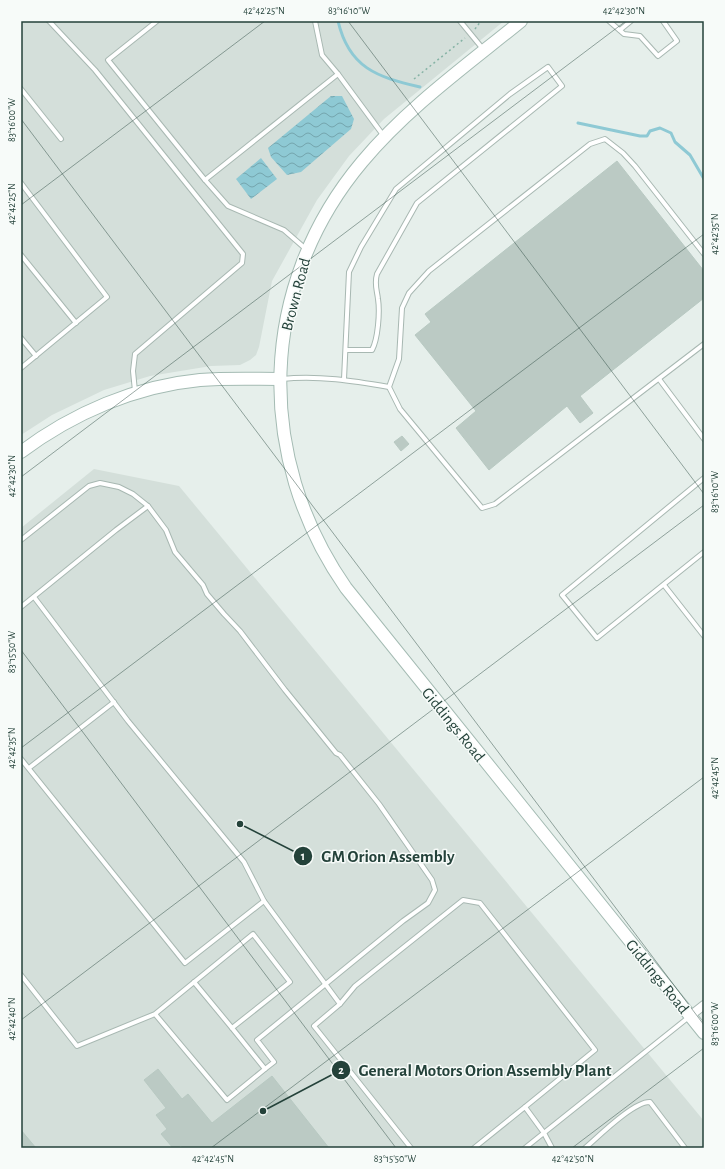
<svg xmlns="http://www.w3.org/2000/svg" width="725" height="1169" font-family="'Alegreya Sans',sans-serif">
<style>
.built{fill:#d4dfda}
.water{fill:url(#water-waves)}
.lines{fill:none;stroke-linecap:round;stroke-linejoin:round}
.stream{stroke:#8ec9d4;stroke-width:3}
.building{fill:#bbcac4;stroke:#b8c9c2}
.service-casing{stroke:#a8b8b2;stroke-width:6}
.minor-casing{stroke:#a8b8b2;stroke-width:10}
.secondary-casing{stroke:#a4bbb3;stroke-width:14}
.path{stroke:#86b3a5;stroke-width:1.5;stroke-dasharray:2 3;stroke-linecap:butt}
.service{stroke:#fff;stroke-width:4}
.minor{stroke:#fff;stroke-width:8}
.secondary{stroke:#fff;stroke-width:12}
.ticks{fill:none;stroke:#24423a;stroke-width:1;stroke-opacity:0.45}
.labels{text-anchor:middle;stroke-width:3;stroke-linejoin:round;paint-order:stroke}
.street-label{font-size:16px;fill:#24423a;stroke:#f7fbf9}
.leader{fill:none;stroke:#24423a;stroke-width:1.5}
.callout-dot{fill:#24423a;stroke:#f7fbf9;stroke-width:1.5}
.mark-label{font-size:12px;text-anchor:middle;font-weight:bold;fill:#fff}
.callout-label{font-size:17px;text-anchor:middle;font-weight:bold;fill:#24423a;stroke:#f7fbf9;stroke-width:3;stroke-linejoin:round;paint-order:stroke}
.neatline{fill:none;stroke:#24423a;stroke-width:1.5}
.ticks-label{font-size:10px;text-anchor:middle;fill:#24423a}
</style>
<defs>
<pattern id="water-waves" width="16" height="10" patternUnits="userSpaceOnUse"><rect width="16" height="10" fill="#8ec9d4"/><path d="M0 5q4-4 8 0t8 0" fill="none" stroke="#74a5ad"/></pattern>
</defs>
<rect width="100%" height="100%" fill="#e6efeb"/>
<g class="built">
<polygon points="21,21 504,21 384,119 349,156 317,200 272,281 259,347 256,355 250,360 240,365 211,366 150,376 104,390 52,415 21,435"/>
<polygon points="94,469 179,486 704,1121 704,1148 21,1148 21,528"/>
</g>
<g class="water">
<polygon points="331,96 342,96 354,119 351,129 301,172 287,175 271,157 268,148"/>
<polygon points="261,158 277,179 251,199 236,179"/>
</g>
<g class="lines">
<g class="stream">
<path d="M338,21C349,68 377,77 420,87"/>
<polyline points="578,123 640,136 647,136 650,131 660,128 671,133 675,142 690,155 704,179"/>
</g>
</g>
<g class="building">
<polygon points="617,161 704,271 704,298 580,396 593,413 580,423 567,406 489,470 456,428 476,411 415,335 431,322 425,314"/>
<polygon points="402,436 409,444 401,451 394,442"/>
<polygon points="158,1069 182,1099 188,1094 212,1123 272,1076 329,1148 183,1148 181,1145 177,1148 173,1148 161,1134 167,1129 156,1115 166,1108 144,1080"/>
<polygon points="21,1130 36,1148 21,1148"/>
</g>
<g class="lines">
<defs>
<g id="service">
<polyline points="49,21 95,70 243,254 242,263 135,354 133,371 135,391"/>
<polyline points="157,21 108,60 205,180"/>
<polyline points="315,21 322,55 338,74 383,135"/>
<polyline points="460,21 483,49"/>
<polyline points="609,21 624,34 640,36 658,56 677,41 663,21"/>
<polyline points="620,30 631,21"/>
<polyline points="21,89 61,139"/>
<polyline points="21,183 107,297 21,368"/>
<polyline points="307,250 284,230 228,206 205,180 338,74"/>
<polyline points="704,254 635,166 623,153 605,139 590,144 429,271 409,293 402,308 399,359 389,387 400,409 482,508 495,504 704,344"/>
<polyline points="21,255 76,323"/>
<polyline points="21,338 36,356"/>
<path d="M282,379C318,375 354,381 389,387"/>
<path d="M344,379L349,272L361,247L396,189L510,94L548,67L562,86L417,203L377,274C374,284 377,290 378,299C380,312 378,339 372,350H346"/>
<polyline points="659,379 704,439"/>
<polyline points="704,478 562,595 597,638 704,552"/>
<polyline points="21,540 89,486 100,483 119,487 133,494 148,506 166,530 175,552 203,585 207,594 224,614 240,631 285,690 336,753 340,755 379,804 432,880 435,890 428,903 403,921 257,1040 274,1062 265,1069"/>
<polyline points="664,585 704,636"/>
<polyline points="34,597 128,721 244,862 264,901 340,1004 314,1026 411,1148"/>
<polyline points="21,607 116,530 148,506"/>
<polyline points="21,759 185,963 264,901"/>
<polyline points="29,768 114,702"/>
<polyline points="21,975 77,1046 155,1014 253,934 290,982 232,1028 265,1069 227,1100 155,1014"/>
<polyline points="194,982 232,1028"/>
<polyline points="340,1004 355,986 463,900 480,903 595,1050 525,1107"/>
<polyline points="474,1148 525,1107 544,1133 552,1148"/>
<polyline points="525,1148 689,1017"/>
<path d="M585,1148C598,1137 634,1101 650,1102L685,1148"/>
</g>
<polyline id="minor" points="690,1016 704,1005"/>
<g id="secondary">
<path d="M521,21C467,65 407,108 362,162C258,286 254,456 346,588L704,1033"/>
<path d="M21,452C73,413 136,386 200,380C227,378 253,379 280,379"/>
</g>
</defs>
<use href="#service" class="service-casing"/>
<use href="#minor" class="minor-casing"/>
<use href="#secondary" class="secondary-casing"/>
<g class="path">
<polyline points="475,29 481,21"/>
<polyline points="414,79 465,38"/>
</g>
<use href="#service" class="service"/>
<use href="#minor" class="minor"/>
<use href="#secondary" class="secondary"/>
</g>
<path class="ticks" d="M348,21L704,494M21,119L704,1025M21,205L265,21M21,477L626,21M21,650L396,1148M21,748L704,234M21,1020L704,505M211,1148L704,777M572,1148L704,1048"/>
<g class="labels">
<g class="street-label">
<text transform="translate(295 294) rotate(-75)" y="6">Brown Road</text>
<text transform="translate(454 724) rotate(51)" y="6">Giddings Road</text>
<text transform="translate(658 976) rotate(51)" y="6">Giddings Road</text>
</g>
</g>
<path class="leader" d="M240 824L303 856M263 1111L341 1070"/>
<g class="callout-dot">
<circle cx="240" cy="824" r="4"/>
<circle cx="263" cy="1111" r="4"/>
<circle cx="303" cy="856" r="10"/>
<circle cx="341" cy="1070" r="10"/>
</g>
<g class="mark-label">
<text x="303" y="860">1</text>
<text x="341" y="1074">2</text>
</g>
<g class="callout-label">
<text x="388" y="862">GM Orion Assembly</text>
<text x="485" y="1076">General Motors Orion Assembly Plant</text>
</g>
<rect width="725" height="1169" fill="none" stroke="#f7fbf9" stroke-width="44"/>
<rect x="22" y="22" width="681" height="1125" class="neatline"/>
<g class="ticks-label">
<text x="264" y="14">42°42'25"N</text>
<text x="349" y="14">83°16'10"W</text>
<text x="624" y="14">42°42'30"N</text>
<text transform="translate(11 120) rotate(-90)" y="4">83°16'00"W</text>
<text transform="translate(11 204) rotate(-90)" y="4">42°42'25"N</text>
<text transform="translate(714 234) rotate(-90)" y="4">42°42'35"N</text>
<text transform="translate(11 476) rotate(-90)" y="4">42°42'30"N</text>
<text transform="translate(714 492) rotate(-90)" y="4">83°16'10"W</text>
<text transform="translate(11 652) rotate(-90)" y="4">83°15'50"W</text>
<text transform="translate(11 748) rotate(-90)" y="4">42°42'35"N</text>
<text transform="translate(714 778) rotate(-90)" y="4">42°42'45"N</text>
<text transform="translate(11 1019) rotate(-90)" y="4">42°42'40"N</text>
<text transform="translate(714 1024) rotate(-90)" y="4">83°16'00"W</text>
<text x="213" y="1162">42°42'45"N</text>
<text x="395" y="1162">83°15'50"W</text>
<text x="573" y="1162">42°42'50"N</text>
</g>
</svg>
